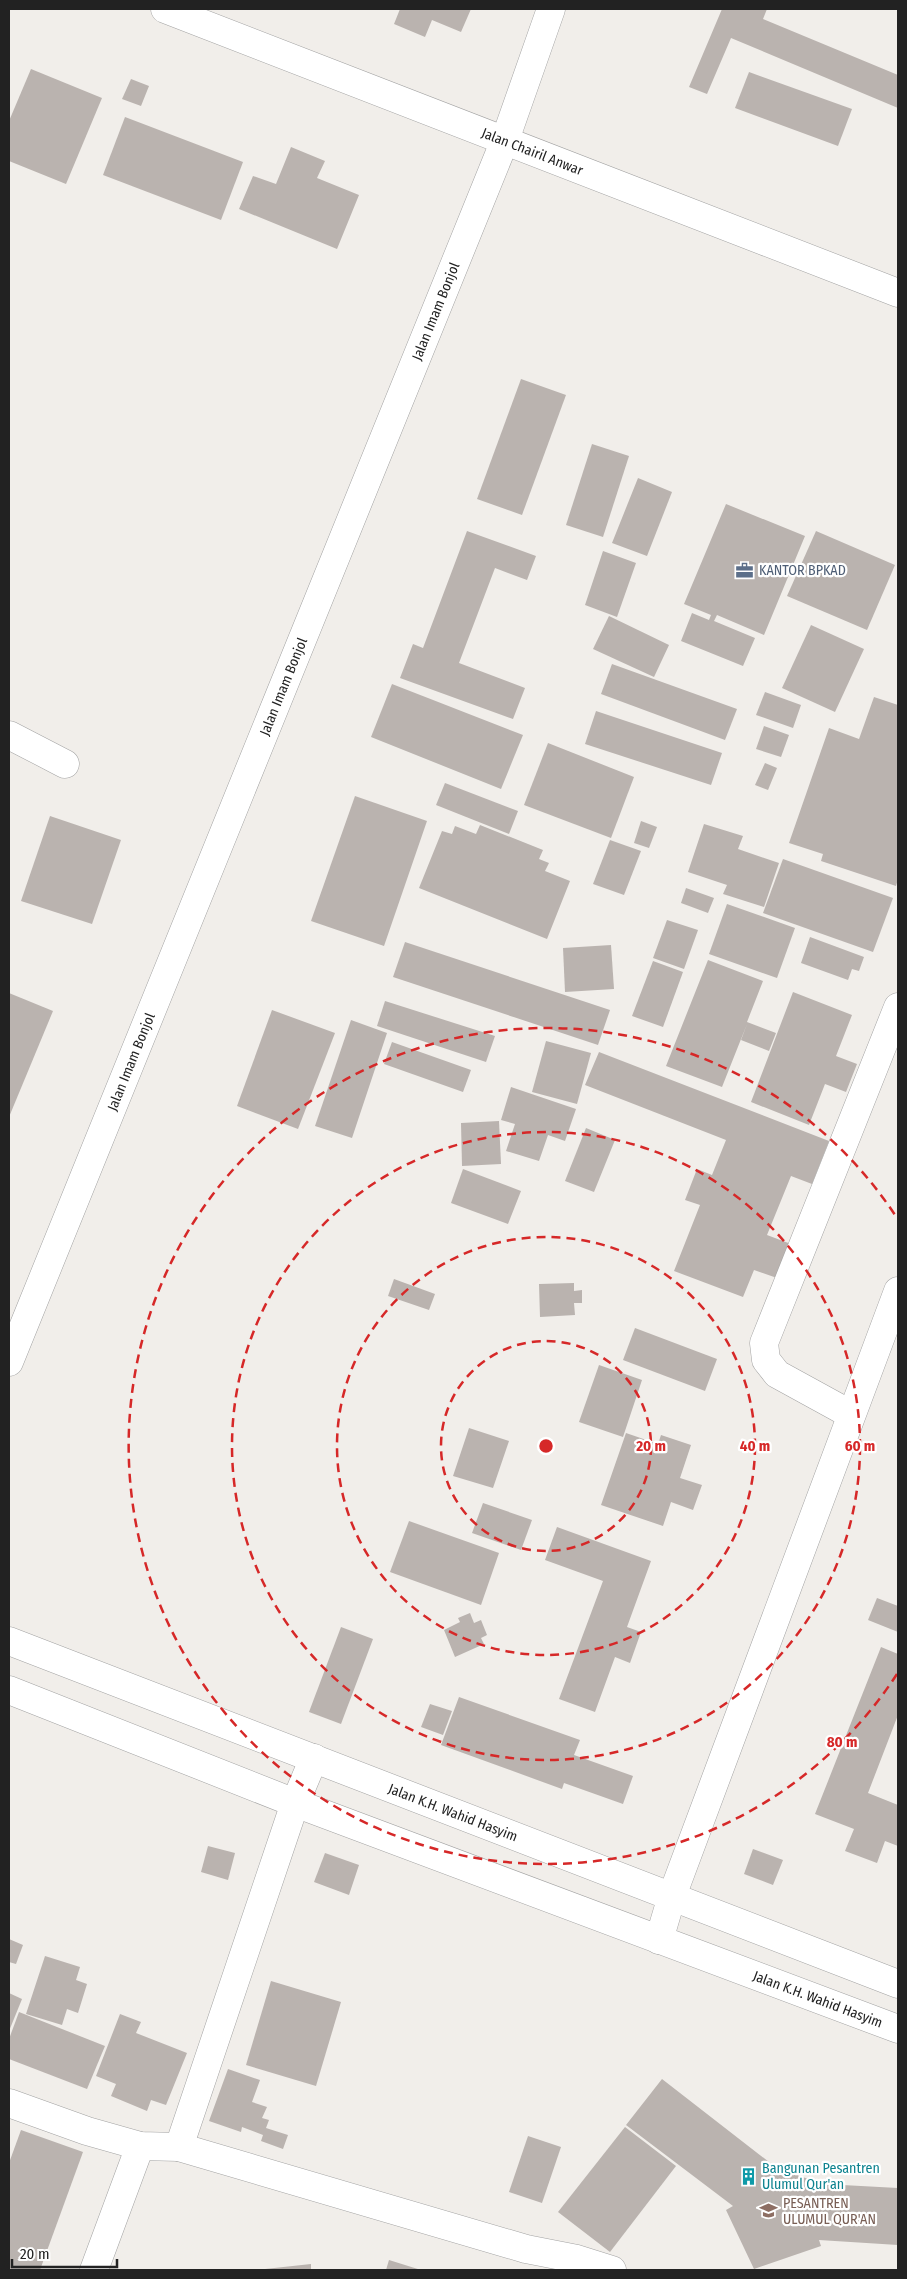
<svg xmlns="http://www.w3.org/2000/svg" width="907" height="2279" font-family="'Fira Sans Condensed',sans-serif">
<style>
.building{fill:#bab3af}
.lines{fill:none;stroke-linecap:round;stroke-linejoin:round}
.street-casing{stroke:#a3a3a3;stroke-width:29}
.street{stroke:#fff;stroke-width:28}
.ring{fill:none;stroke:#d62828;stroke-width:2.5;stroke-dasharray:9 6}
.labels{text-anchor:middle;stroke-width:4.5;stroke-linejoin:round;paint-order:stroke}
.street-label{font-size:14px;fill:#222;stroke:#fff}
.service-label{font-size:14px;fill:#4e5e75;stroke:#fff;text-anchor:start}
.culture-label{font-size:14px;fill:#0d838f;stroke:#fff;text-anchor:start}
.education-label{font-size:14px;fill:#785e54;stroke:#fff;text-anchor:start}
.centre{fill:#d62828;stroke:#fff;stroke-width:2.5}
.ring-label{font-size:15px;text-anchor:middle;font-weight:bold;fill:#d62828;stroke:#fff;stroke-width:4.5;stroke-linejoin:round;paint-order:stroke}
</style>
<rect width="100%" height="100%" fill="#f1eeea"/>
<g class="building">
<polygon points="400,9 471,9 461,32 432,20 425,37 394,24"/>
<polygon points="722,9 767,9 763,19 898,75 898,108 731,38 707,94 689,87"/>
<polygon points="31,69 102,98 66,184 9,161 9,121"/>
<polygon points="749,72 852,109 838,146 735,108"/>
<polygon points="131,79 149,86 141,106 122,99"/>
<polygon points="125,117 243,162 221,220 103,175"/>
<polygon points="291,147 325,161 317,178 359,195 337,249 239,209 253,176 276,184"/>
<polygon points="521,379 566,395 522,515 477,499"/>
<polygon points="592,444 629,456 603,537 566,525"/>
<polygon points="638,478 672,492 647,556 612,543"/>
<polygon points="726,504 805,536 764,635 717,615 714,621 755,638 743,666 681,641 692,613 709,620 711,615 684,604"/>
<polygon points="467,531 536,556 527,580 495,568 459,663 525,688 513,719 400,678 413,644 423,648"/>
<polygon points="816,531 895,565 867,630 787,596"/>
<polygon points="603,551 636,563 617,617 585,605"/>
<polygon points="609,616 669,645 654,677 593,649"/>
<polygon points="811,625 864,649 835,712 782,688"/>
<polygon points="612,664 737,709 725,740 601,694"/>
<polygon points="392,684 523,735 501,789 371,737"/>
<polygon points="765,692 801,705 793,728 756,715"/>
<polygon points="874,697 898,705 898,879 896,886 821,861 823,854 789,843 829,728 859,739"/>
<polygon points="596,711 722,753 711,785 585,744"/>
<polygon points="764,726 789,735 781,757 756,749"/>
<polygon points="548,743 634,777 611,838 524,805"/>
<polygon points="765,763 777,768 768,790 755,785"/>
<polygon points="445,783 518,811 509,834 436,805"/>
<polygon points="355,796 427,821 384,946 311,921"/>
<polygon points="50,816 121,840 92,924 21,901"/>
<polygon points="641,821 657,827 649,848 634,843"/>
<polygon points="704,824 743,836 738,849 779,863 764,907 723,894 727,885 688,872"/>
<polygon points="480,825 543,850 539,859 549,863 545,871 570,881 547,939 419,888 442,831 452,834 455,826 476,834"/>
<polygon points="610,840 641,851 624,895 593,884"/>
<polygon points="783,859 893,898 873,952 763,913"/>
<polygon points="686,888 714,898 708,913 681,903"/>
<polygon points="727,904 795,928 777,978 709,954"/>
<polygon points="667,920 698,930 684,969 653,958"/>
<polygon points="810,937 864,957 859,971 852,969 848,980 801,963"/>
<polygon points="405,942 610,1010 598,1045 393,977"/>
<polygon points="611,945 614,989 565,992 563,948"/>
<polygon points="708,960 763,981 747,1022 776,1033 769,1051 741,1040 747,1024 722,1087 666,1066"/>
<polygon points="653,961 683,972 663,1027 632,1016"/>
<polygon points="793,992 852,1015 836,1056 857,1064 846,1092 825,1084 809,1125 751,1102"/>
<polygon points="9,993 53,1011 9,1117"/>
<polygon points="385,1001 495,1036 486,1062 377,1026"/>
<polygon points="272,1010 335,1033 298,1129 237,1106"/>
<polygon points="351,1020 387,1033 352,1138 315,1126"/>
<polygon points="546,1041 591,1053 577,1104 532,1092"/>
<polygon points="392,1042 471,1070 463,1092 384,1064"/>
<polygon points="599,1052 829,1141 812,1184 791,1176 767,1235 791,1244 777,1278 754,1270 743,1297 674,1271 700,1205 685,1200 697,1169 712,1175 726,1140 585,1085"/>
<polygon points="511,1087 576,1109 565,1141 548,1135 539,1161 506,1151 515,1124 501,1120"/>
<polygon points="499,1121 501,1164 462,1166 461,1123"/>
<polygon points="586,1128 615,1140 594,1192 565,1181"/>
<polygon points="463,1169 521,1191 508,1224 451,1203"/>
<polygon points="394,1279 435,1294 429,1310 388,1296"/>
<polygon points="574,1283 574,1291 582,1290 582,1303 574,1303 575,1315 540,1317 539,1284"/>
<polygon points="635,1328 717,1359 705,1391 623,1360"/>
<polygon points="599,1365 642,1380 623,1437 579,1422"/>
<polygon points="469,1428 509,1441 493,1488 453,1476"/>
<polygon points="626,1433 658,1444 661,1435 691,1445 680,1478 702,1485 693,1510 671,1502 663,1526 601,1505"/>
<polygon points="483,1503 532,1520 521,1550 472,1533"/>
<polygon points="409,1521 499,1553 481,1605 390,1572"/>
<polygon points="557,1527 651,1561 627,1627 641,1632 630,1663 615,1657 595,1712 559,1699 603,1581 545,1560"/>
<polygon points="877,1598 898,1606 898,1632 868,1620"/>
<polygon points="470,1613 474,1623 481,1620 487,1635 481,1638 484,1644 455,1657 444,1630 460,1622 458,1618"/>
<polygon points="341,1627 373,1639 341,1724 309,1712"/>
<polygon points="881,1647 898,1654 898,1715 868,1793 898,1805 898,1846 885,1841 877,1863 845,1851 854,1829 815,1814"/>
<polygon points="459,1697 580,1740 574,1755 633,1776 623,1804 564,1783 562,1789 441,1745"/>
<polygon points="430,1704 452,1711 443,1735 421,1727"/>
<polygon points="208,1846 235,1853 228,1880 201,1872"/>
<polygon points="753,1849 783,1860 773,1885 744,1874"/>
<polygon points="325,1853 359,1865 349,1895 314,1882"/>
<polygon points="9,1939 23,1945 16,1964 9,1962"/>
<polygon points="45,1956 80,1967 76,1980 87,1984 78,2013 67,2009 62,2025 26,2014"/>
<polygon points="271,1981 341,2002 316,2086 246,2065"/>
<polygon points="9,1993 22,1999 9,2031"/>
<polygon points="19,2012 105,2046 87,2089 9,2059 9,2039"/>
<polygon points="120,2014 141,2022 136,2033 187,2053 166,2105 151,2100 147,2111 111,2096 116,2084 96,2076"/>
<polygon points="228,2069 260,2080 252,2102 267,2107 262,2118 269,2120 266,2128 288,2135 283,2149 261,2141 263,2135 242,2127 241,2132 209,2121"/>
<polygon points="662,2079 778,2169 824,2184 898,2188 898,2245 819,2240 821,2246 754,2269 726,2210 733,2206 626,2125"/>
<polygon points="625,2127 676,2166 610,2252 558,2212"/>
<polygon points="21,2130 83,2152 40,2270 9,2270 9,2163"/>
<polygon points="528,2136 561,2147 542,2203 509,2192"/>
<polygon points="389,2260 421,2270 386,2270"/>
<polygon points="311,2264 311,2270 266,2270 265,2269"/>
</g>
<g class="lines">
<defs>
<g id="street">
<path id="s1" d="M165,9L898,293"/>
<polyline points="9,735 65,764"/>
<path id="s2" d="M9,1362L505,140L551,9"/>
<polyline points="850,1414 777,1374 766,1360 764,1343 898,1007"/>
<path id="s3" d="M9,1641L898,1984"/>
<path id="s4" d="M9,1690L295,1803L898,2029"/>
<polyline points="659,1940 672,1896 898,1291"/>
<polyline points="9,2103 87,2131 140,2146 179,2147 295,1803 314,1758"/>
<polyline points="179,2147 526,2249 577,2259 612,2270"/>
<polyline points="94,2270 140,2146"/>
</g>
</defs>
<use href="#street" class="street-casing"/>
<use href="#street" class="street"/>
</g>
<g class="ring">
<circle cx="546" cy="1446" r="105"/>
<circle cx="546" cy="1446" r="209"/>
<circle cx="546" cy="1446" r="314"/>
<path d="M897 1674A418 418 0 1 1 897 1218"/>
</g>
<defs>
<symbol id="office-bare" viewBox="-9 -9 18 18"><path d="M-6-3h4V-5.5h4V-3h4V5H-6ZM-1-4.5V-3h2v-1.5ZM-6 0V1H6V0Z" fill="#5c6f8a" stroke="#fff" stroke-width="2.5" paint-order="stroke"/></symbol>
<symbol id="building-bare" viewBox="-9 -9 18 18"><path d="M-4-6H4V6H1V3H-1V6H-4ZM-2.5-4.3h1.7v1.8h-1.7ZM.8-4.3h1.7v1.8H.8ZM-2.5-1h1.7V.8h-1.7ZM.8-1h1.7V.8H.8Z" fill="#0f9aa8" stroke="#fff" stroke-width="2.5" paint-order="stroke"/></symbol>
<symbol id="school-bare" viewBox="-9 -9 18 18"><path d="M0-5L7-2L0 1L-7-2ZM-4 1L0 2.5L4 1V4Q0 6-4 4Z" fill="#8d6e63" stroke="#fff" stroke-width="2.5" paint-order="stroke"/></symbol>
</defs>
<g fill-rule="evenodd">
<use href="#office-bare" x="732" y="558" width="25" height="25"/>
<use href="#building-bare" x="736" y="2164" width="25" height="25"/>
<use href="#school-bare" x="756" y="2198" width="25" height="25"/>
</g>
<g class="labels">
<g class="street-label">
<text dy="5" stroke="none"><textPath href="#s1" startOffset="394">Jalan Chairil Anwar</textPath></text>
<text dy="5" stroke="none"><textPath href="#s2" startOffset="1134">Jalan Imam Bonjol</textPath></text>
<text dy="5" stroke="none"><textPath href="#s2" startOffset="729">Jalan Imam Bonjol</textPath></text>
<text dy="5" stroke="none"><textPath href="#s2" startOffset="324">Jalan Imam Bonjol</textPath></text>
<text dy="5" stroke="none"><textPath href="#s3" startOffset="476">Jalan K.H. Wahid Hasyim</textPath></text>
<text dy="5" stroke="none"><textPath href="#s4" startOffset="866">Jalan K.H. Wahid Hasyim</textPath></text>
</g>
<g class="service-label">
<text x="759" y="575">KANTOR BPKAD</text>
</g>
<g class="culture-label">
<text x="762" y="2173">Bangunan Pesantren<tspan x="762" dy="16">Ulumul Qur'an</tspan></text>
</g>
<g class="education-label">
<text x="783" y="2208">PESANTREN<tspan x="783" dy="16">ULUMUL QUR'AN</tspan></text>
</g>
</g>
<circle cx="546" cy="1446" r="8" class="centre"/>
<g class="ring-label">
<text x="651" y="1451">20 m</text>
<text x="755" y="1451">40 m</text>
<text x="860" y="1451">60 m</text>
<text x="842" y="1747">80 m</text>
</g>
<rect width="907" height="2279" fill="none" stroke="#222222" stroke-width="20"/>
<path d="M12 2259v8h105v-8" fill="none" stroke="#222222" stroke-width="2.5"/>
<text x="20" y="2259" font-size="15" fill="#222222" stroke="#ffffff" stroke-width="4" paint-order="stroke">20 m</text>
</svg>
